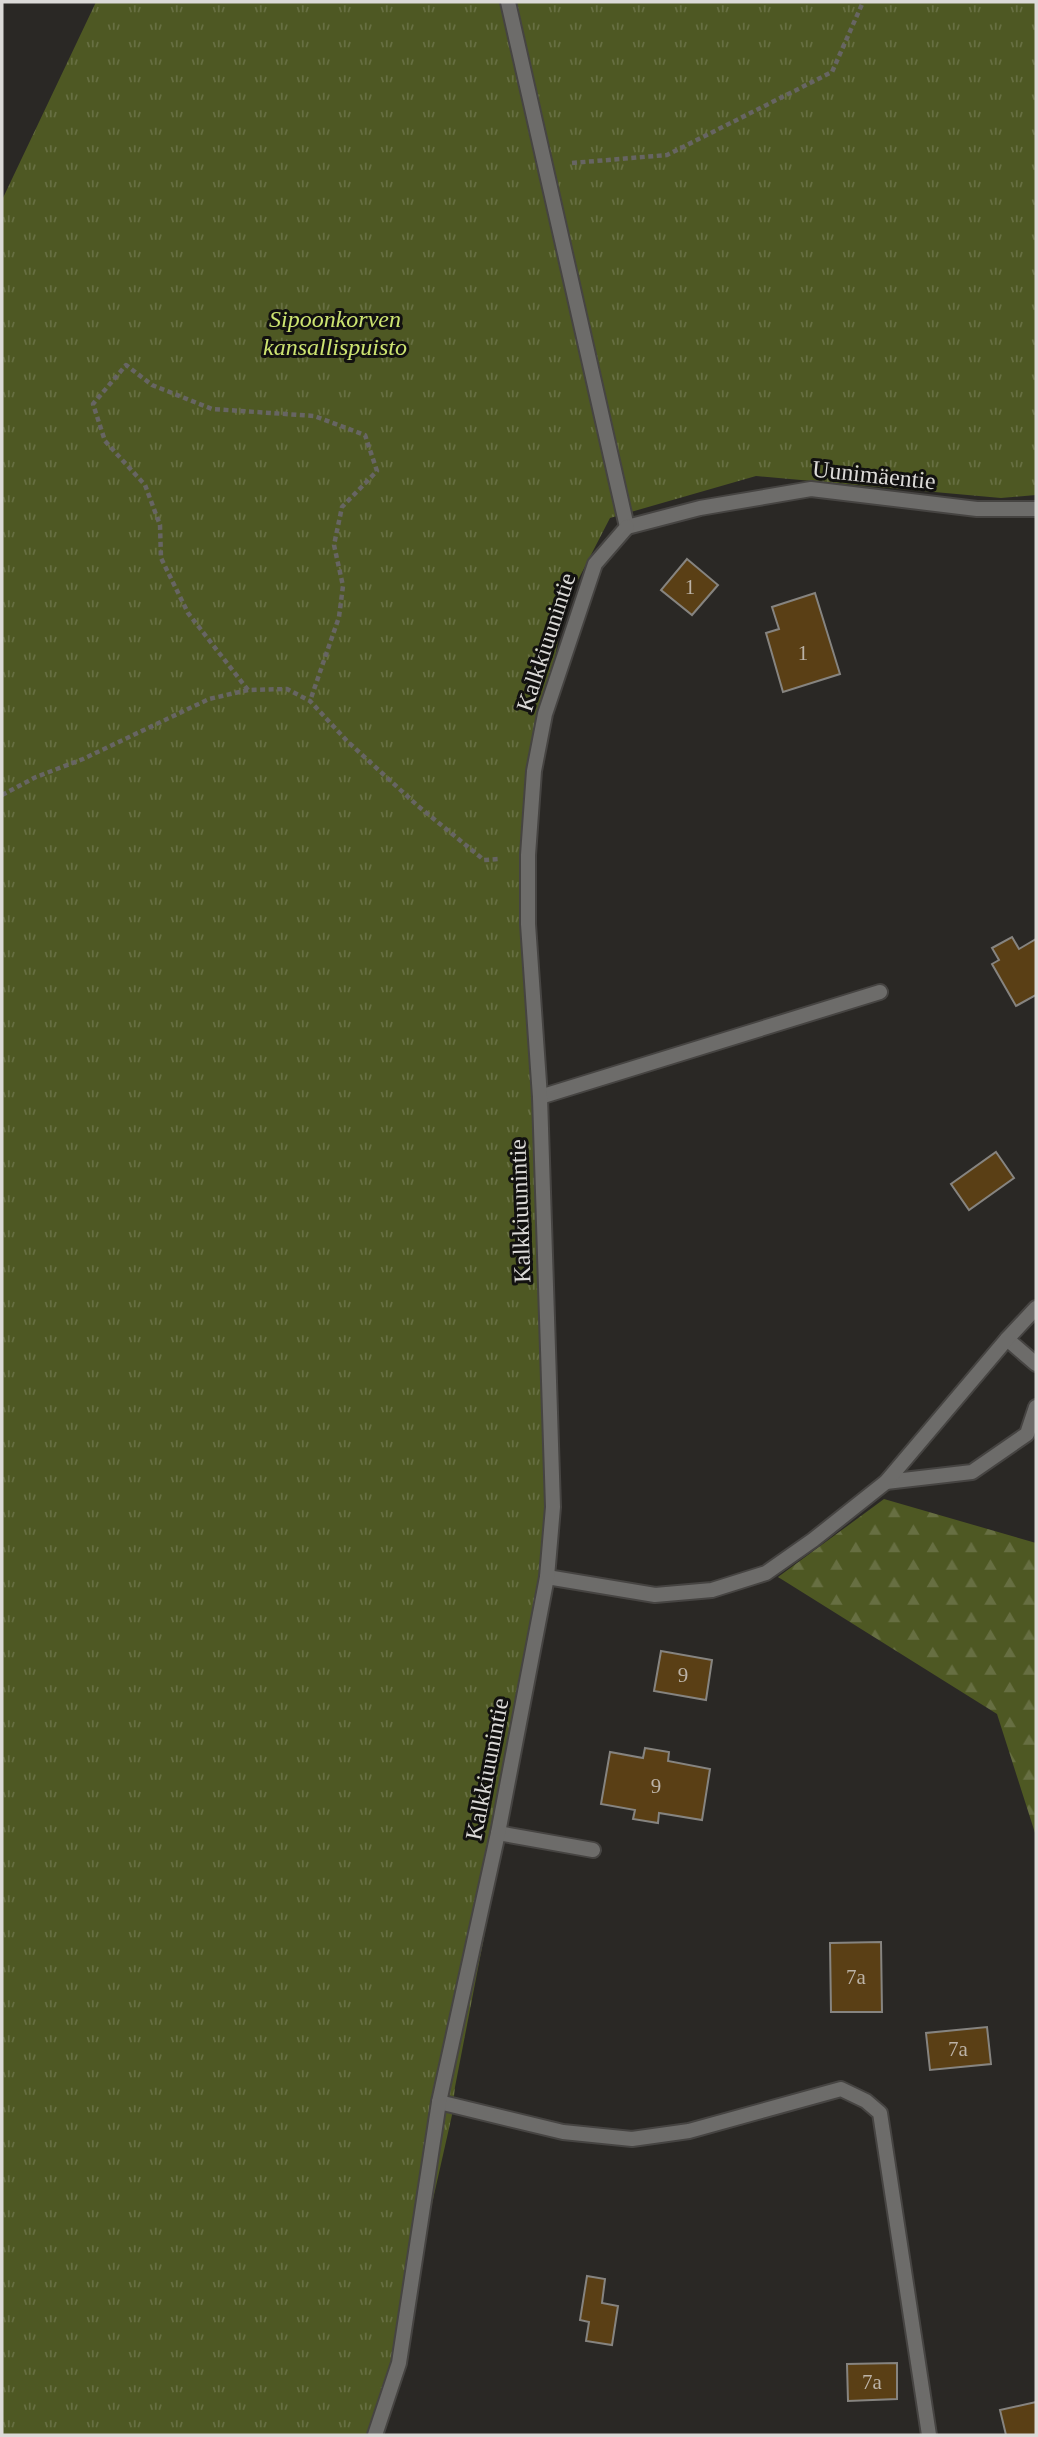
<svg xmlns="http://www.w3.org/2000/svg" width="1038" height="2437" font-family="'Times New Roman',serif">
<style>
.forest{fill:url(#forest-firs)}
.park{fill:url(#park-tufts)}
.building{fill:#5a3f15;stroke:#868480;stroke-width:2}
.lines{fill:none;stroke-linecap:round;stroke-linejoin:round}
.lane-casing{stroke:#464442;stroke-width:18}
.street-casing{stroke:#464442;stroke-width:18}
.path{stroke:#676563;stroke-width:4.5;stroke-dasharray:5 3.5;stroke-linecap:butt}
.lane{stroke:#6d6c6a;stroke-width:14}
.street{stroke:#6d6c6a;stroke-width:14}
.labels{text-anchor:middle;stroke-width:6;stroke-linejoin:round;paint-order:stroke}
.number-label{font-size:21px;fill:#bcb3a7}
.park-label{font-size:24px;font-style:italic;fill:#cde471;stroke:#121110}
.street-label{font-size:24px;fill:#dcdad8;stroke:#121110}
</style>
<defs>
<pattern id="forest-firs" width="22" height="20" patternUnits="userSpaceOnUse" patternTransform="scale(1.75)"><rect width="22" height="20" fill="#4e5823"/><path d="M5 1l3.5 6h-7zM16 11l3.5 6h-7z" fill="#676f42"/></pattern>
<pattern id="park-tufts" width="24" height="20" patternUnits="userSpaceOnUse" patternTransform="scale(1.75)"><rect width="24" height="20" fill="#4e5823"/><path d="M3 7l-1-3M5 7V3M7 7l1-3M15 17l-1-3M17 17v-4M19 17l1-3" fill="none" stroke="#676f42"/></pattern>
</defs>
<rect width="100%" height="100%" fill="#2a2825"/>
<polygon class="forest" points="884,1499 1036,1543 1036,1836 997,1714 778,1577"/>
<polygon class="park" points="96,2 1036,2 1036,495 1001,498 756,476 610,518 563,609 546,715 531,767 554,1576 455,2087 452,2115 380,2435 2,2435 2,200"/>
<g class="building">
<polygon points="687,559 718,585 692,615 661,590"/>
<polygon points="815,593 840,674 783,692 766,633 779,629 772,607"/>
<polygon points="1012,937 1019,949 1036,939 1036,995 1016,1006 992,964 999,960 992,948"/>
<polygon points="996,1152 1014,1178 969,1210 951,1184"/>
<polygon points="661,1651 712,1660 706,1700 654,1691"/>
<polygon points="645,1748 669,1752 668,1761 710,1769 702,1820 659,1813 658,1823 633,1819 635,1810 601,1804 610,1752 643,1758"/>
<polygon points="881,1942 882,2012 831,2012 830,1943"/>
<polygon points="987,2027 991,2064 930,2070 926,2033"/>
<polygon points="587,2276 605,2279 602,2303 618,2306 612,2345 586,2341 589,2322 580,2320"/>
<polygon points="897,2363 897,2399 848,2401 847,2364"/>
<polygon points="1036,2402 1036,2435 1006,2435 1000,2410"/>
</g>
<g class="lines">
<defs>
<g id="lane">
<polyline points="540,1097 880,992"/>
<polyline points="1007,1339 1036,1364"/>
<polyline points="886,1482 972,1472 1027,1434 1036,1407"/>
<polyline points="547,1577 655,1595 712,1590 766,1573 813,1540 886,1482 1007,1339 1036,1308"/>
<polyline points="498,1833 593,1850"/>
<polyline points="439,2102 563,2132 632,2139 689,2131 841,2089 866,2101 880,2113 929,2435"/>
</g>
<g id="street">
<polyline points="508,2 627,527"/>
<polyline points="627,527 700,508 811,489 977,509 1036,509"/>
<polyline points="375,2435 399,2363 439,2102 498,1833 547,1577 553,1507 540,1097 528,924 528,855 534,771 545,714 595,564 627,527"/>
</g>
</defs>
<use href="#lane" class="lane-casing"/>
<use href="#street" class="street-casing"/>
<g class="path">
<polyline points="572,163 667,155 832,72 863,2"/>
<polyline points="248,690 188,613 161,558 160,525 145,485 105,441 93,404 126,365 152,385 212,409 314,416 365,435 377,471 342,507 334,545 343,586 339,617 310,701"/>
<polyline points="2,795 36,777 83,759 209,699 248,690 287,689 310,701 347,741 418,806 484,860 499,859"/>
</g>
<use href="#lane" class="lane"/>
<use href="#street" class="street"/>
</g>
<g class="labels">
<g class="number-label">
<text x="690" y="594">1</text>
<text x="803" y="660">1</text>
<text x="683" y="1682">9</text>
<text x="656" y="1793">9</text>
<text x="856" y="1984">7a</text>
<text x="958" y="2056">7a</text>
<text x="872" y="2389">7a</text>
</g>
<g class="park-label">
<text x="335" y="327">Sipoonkorven<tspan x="335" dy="28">kansallispuisto</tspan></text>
</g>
<g class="street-label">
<text transform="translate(874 475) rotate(6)" y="8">Uunimäentie</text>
<text transform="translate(546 642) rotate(-72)" y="8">Kalkkiuunintie</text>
<text transform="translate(520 1211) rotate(-92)" y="8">Kalkkiuunintie</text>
<text transform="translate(487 1769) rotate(-79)" y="8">Kalkkiuunintie</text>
</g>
</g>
<rect width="1038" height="2437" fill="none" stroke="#dcdad8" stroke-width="7"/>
</svg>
